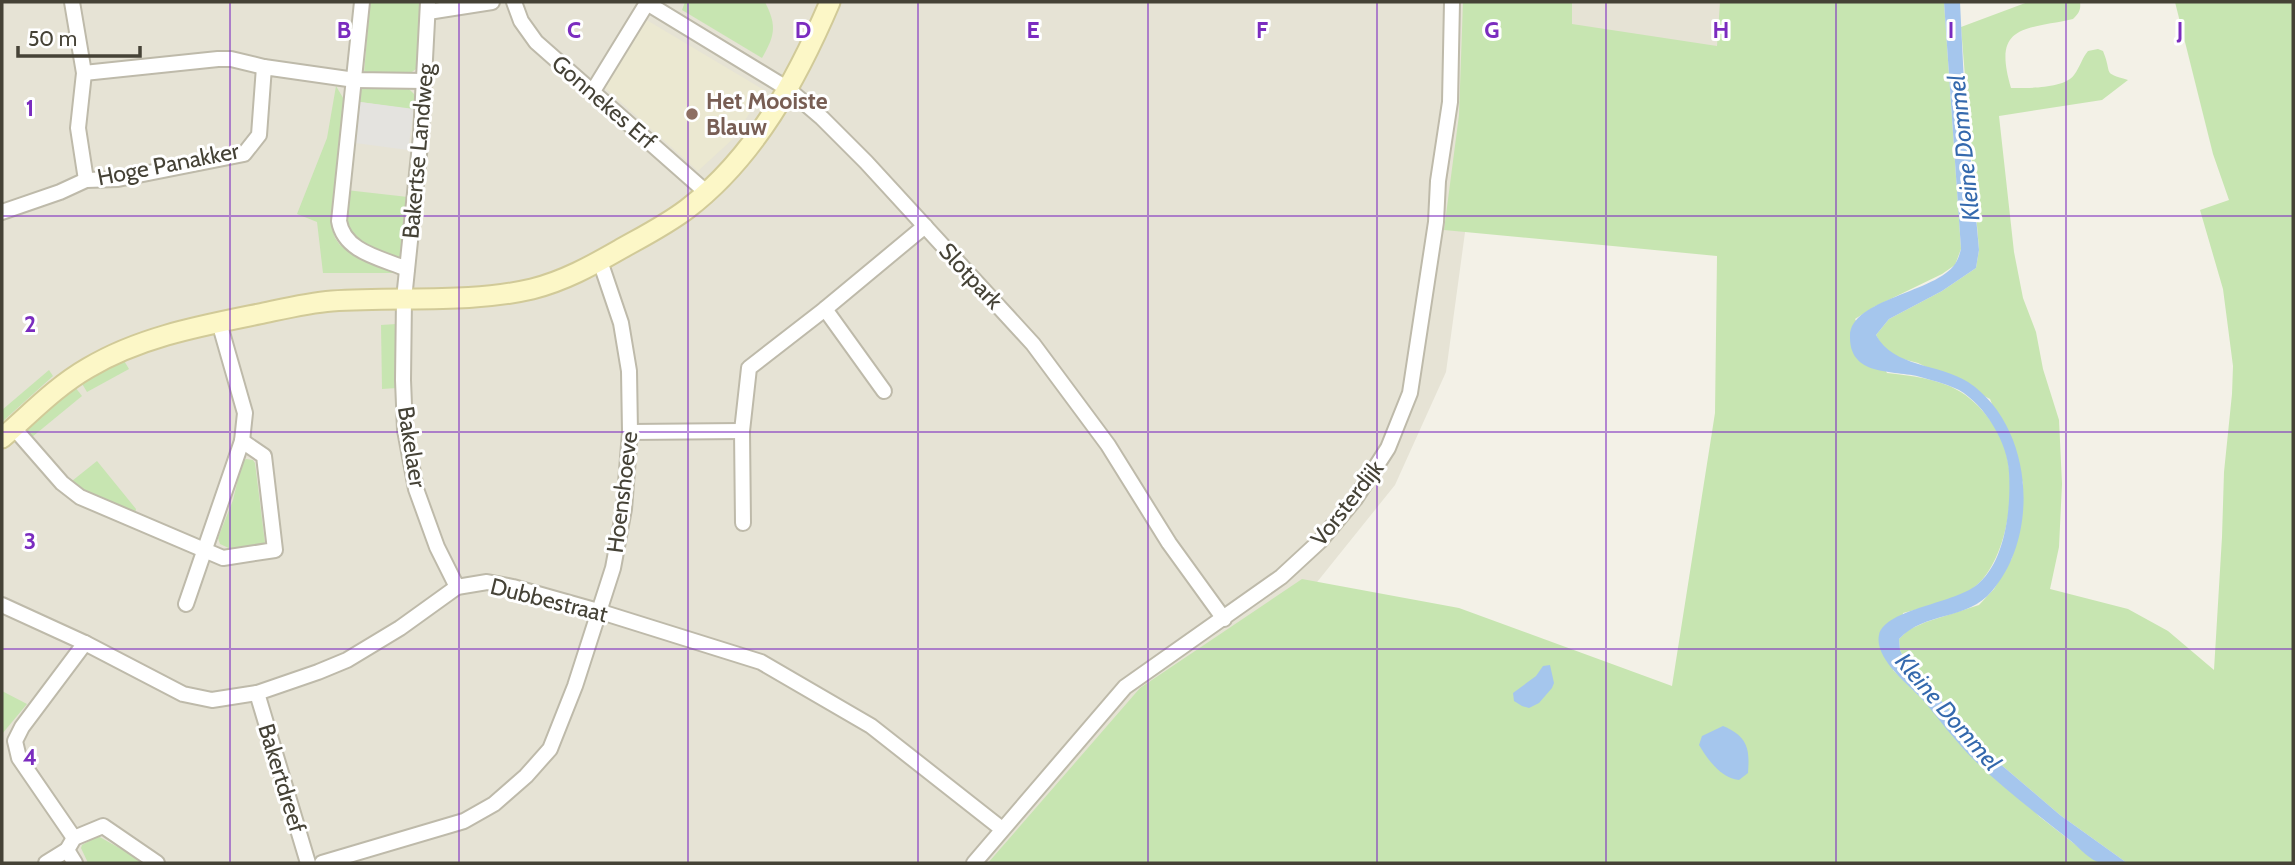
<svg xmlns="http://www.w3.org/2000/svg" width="2295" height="865" font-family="Cabin,sans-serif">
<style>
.residential{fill:#e6e3d5}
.education{fill:#ebe8d1}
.green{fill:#c7e5b1}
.parking{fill:#e4e3df}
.water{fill:#a5c6ed}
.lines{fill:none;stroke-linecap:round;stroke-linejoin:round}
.street-casing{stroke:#bebaaa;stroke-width:18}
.secondary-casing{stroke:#d1ca98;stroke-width:23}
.street{stroke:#fff;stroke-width:14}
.secondary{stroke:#fcf7c7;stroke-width:19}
.grid{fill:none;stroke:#7b2cbf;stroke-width:2;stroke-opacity:0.55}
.education-dot{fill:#8d6e63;stroke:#fff;stroke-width:2.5}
.labels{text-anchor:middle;stroke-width:6;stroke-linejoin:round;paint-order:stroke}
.education-label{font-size:23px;font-weight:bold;fill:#785e54;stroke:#fff;text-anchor:start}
.street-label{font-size:23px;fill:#454236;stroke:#fff}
.water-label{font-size:24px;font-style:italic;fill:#3469ad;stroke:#fff}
.grid-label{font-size:23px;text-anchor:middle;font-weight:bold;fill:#7b2cbf;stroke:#fff;stroke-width:6;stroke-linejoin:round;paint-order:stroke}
</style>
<rect width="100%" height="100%" fill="#f3f1e7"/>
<polygon class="residential" points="2,2 1736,2 1731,59 1489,56 1446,372 1395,485 1293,612 1014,863 2,863"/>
<polygon class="education" points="640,16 764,90 734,138 698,171 605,88 620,52"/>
<g class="green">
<path d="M370,2H422L418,67C404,82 382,75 364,73Z"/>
<path d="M685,2H765C777,26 775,35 762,58L682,10Z"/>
<path d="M1463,2H1572V24L1717,46L1720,2H1944L1961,249L1955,265L1942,274L1874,307L1855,319L1887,373C1911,376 1937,378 1959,391C1977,401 1996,424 2003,443C2018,482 2009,550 1981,581C1963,601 1928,606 1903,613L1893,670L2040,817L2099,863H988L1140,688L1302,579L1459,608L1672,686L1715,413L1717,256L1444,230L1459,115Z"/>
<path d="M2028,2H2080C2081,10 2079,13 2073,19C2024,30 1992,24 2011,88C2027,88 2064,89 2074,75C2080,67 2082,58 2088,51L2098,49L2103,51C2113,75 2101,72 2128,80L2102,100L1999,116L2014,252L2023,298L2036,332L2043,369L2059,420L2062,484L2059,547L2050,589L2128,609L2168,631L2214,670L2222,537L2224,472L2232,394L2233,366L2223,289L2200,210L2229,200L2213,154L2175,2H2293V863H2127L2060,815L1992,757L1905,661L1900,650L1899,639L1908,630L1926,622L1979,605L1994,589L2012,558L2023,483L1990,399L1918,363L1895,357L1882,346L1876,335L1889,319L1942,291L1976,268L1979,250L1961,27Z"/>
<polygon points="361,85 406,86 414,94 416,110 360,102"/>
<polygon points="336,86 349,108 332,228 335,238 340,245 399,273 323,273 317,222 297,214 327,138"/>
<polygon points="346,190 408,197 402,262 357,243 344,228"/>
<polygon points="396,324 397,328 397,388 382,389 381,325"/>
<polygon points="123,359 129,369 87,392 81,382"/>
<polygon points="49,370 53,376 2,422 2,410"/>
<polygon points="75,387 82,396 32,437 24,428"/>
<polygon points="246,459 253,460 255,463 265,543 233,550 220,544 218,538 233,500 242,462"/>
<polygon points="97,461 136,509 135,514 81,492 72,481"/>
<polygon points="2,691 27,704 2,734"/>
<polygon points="98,836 146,863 88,863 81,848 82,845"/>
</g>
<polygon class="parking" points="360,102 414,109 408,150 355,143"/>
<g class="water">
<path d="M1944,2H1960L1964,84L1979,250L1976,268L1942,291L1889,319L1876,335C1894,368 1938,363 1968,382C2033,425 2041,534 1992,591C1967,621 1925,611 1899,639L1900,650L1905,661L1992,757L2060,815L2127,863C2119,863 2109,865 2101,863C2091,861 2079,848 2071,841C2038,815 2004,789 1974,760C1955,741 1939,719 1922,699C1908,684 1874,658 1879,635C1885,608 1957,604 1979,583C2006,559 2011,507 2009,473C2008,443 1985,405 1959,390C1949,385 1935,381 1924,378C1897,369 1849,379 1850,336C1850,299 1937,292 1955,264C1958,260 1960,253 1961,249Z"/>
<polygon points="1550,665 1554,683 1552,688 1539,703 1529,708 1522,706 1514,701 1513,693 1536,676 1543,666"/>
<path d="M1723,726C1747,736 1750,748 1748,773L1739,780C1721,778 1708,760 1699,745L1702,736Z"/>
</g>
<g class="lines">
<defs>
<g id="street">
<polyline points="72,2 84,73 78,128 86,180"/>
<path d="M362,2L339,221C344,252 381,258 407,269"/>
<polyline points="428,2 421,135 404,299 403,380 405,430 416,489 437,547 457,587"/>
<polyline points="514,2 521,21 536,42 706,192"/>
<polyline points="428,12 492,2"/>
<polyline points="84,73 218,59 231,59 264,67"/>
<polyline points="593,91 647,3 788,89 822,118 866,162 1033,344 1108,445 1169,543 1224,619"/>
<polyline points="2,212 60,192 86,180 118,179 244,154 259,135 264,67 355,80 425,81"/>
<polyline points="825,309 884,391"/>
<polyline points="14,428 62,483 80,497 223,558 275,550 264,456 242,441"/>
<polyline points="630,432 742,431"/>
<polyline points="743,523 742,431 749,368 825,309 925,226"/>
<polyline points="186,604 242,441 245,413 219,322"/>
<polyline points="2,605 85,643 183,694 212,700 257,693 318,672 347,660 400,628 457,587 487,582 513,587 598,611 761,662 871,726 1002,829"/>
<polyline points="257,693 308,863"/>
<polyline points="74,838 19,758 15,741 22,727 85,643"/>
<polyline points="67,850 75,863"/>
<polyline points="46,863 67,850 74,838 103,826 157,863"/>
<polyline points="322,863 464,821 494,804 526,776 550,749 575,686 613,568 624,509 630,432 629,371 621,323 600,261"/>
<polyline points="974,863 1125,687 1281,577 1320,541 1355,499 1388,448 1410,393 1436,222 1438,181 1450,102 1452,2"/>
</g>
<path id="secondary" d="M2,438C30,414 55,387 88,368C140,337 200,326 259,314C283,309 307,303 332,301C399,296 467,304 532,289C564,281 591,266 619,250C642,237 666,225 687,209C755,157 797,79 830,2"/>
</defs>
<use href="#street" class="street-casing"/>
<use href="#secondary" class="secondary-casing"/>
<use href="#street" class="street"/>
<use href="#secondary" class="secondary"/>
</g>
<path class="grid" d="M230,2V863M459,2V863M688,2V863M918,2V863M1148,2V863M1377,2V863M1606,2V863M1836,2V863M2066,2V863M2,216H2293M2,432H2293M2,649H2293"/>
<circle class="education-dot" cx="692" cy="114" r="7"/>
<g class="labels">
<g class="education-label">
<text x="706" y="109">Het Mooiste<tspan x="706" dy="26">Blauw</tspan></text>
</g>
<g class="street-label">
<text transform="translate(604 102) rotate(41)" y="8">Gonnekes Erf</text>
<text transform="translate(418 151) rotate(-85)" y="8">Bakertse Landweg</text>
<text transform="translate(168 164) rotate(-11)" y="8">Hoge Panakker</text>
<text transform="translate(971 276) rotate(47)" y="8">Slotpark</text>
<text transform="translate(412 447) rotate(81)" y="8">Bakelaer</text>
<text transform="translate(622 492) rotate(-83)" y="8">Hoenshoeve</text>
<text transform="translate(1347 503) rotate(-52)" y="8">Vorsterdijk</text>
<text transform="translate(549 600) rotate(14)" y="8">Dubbestraat</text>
<text transform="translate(282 778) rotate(73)" y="8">Bakertdreef</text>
</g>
<g class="water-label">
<text transform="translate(1964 148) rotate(-96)" y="8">Kleine Dommel</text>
<text transform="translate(1948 712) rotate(49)" y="8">Kleine Dommel</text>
</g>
</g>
<g class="grid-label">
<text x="344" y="38">B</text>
<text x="574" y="38">C</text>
<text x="803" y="38">D</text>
<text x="1033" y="38">E</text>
<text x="1262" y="38">F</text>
<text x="1492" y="38">G</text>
<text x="1721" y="38">H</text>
<text x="1951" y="38">I</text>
<text x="2180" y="38">J</text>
<text x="30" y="116">1</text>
<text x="30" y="332">2</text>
<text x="30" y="549">3</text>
<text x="30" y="765">4</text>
</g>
<rect width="2295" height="865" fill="none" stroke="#454236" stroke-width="7"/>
<path d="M18 46v10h122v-10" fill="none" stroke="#454236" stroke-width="3.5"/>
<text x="28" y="46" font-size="21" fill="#454236" stroke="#ffffff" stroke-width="5" paint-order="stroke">50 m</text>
</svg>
